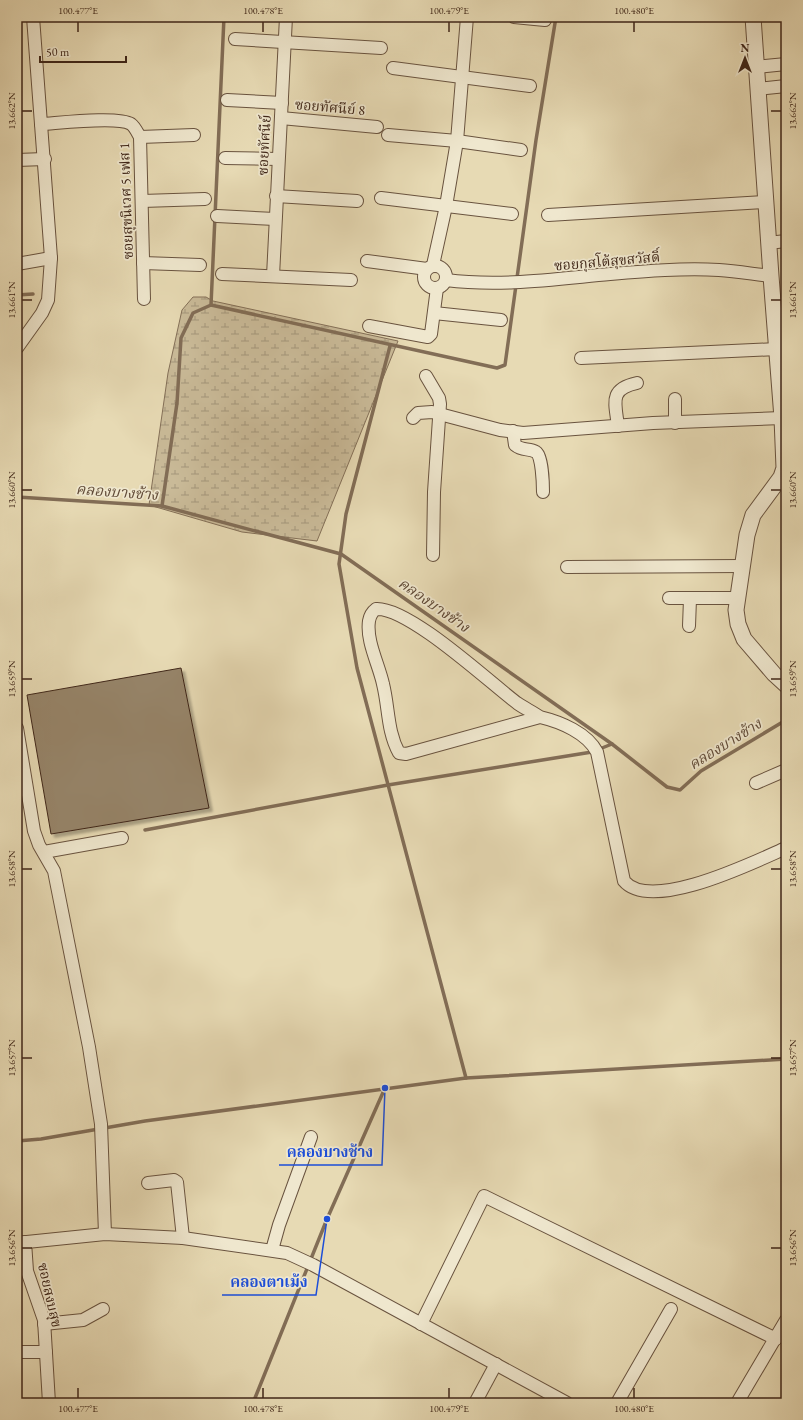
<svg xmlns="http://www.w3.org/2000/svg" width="803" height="1420" font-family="'EB Garamond','Noto Serif Thai',serif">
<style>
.wetland{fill:url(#wetland-marsh);stroke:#847058}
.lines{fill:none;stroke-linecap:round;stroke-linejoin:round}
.stream{stroke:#826d56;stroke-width:3.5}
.building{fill:#968469;stroke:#3f2618;filter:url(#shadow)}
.minor-casing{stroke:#69533f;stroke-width:14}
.tertiary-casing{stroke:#69533f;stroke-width:17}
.minor{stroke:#efe7ce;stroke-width:12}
.tertiary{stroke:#efe7ce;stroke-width:15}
.ticks{fill:none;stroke:#3f2618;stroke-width:1.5}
.labels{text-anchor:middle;stroke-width:3.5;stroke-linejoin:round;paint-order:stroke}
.street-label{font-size:14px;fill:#3f2618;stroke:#efe7ce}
.water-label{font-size:15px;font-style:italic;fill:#604a37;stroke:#efe7ce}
.leader{fill:none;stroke:#1d4ed8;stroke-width:1.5}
.callout-dot{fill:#1d4ed8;stroke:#efe7ce;stroke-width:1.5}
.callout-label{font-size:15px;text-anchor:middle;font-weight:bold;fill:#1d4ed8;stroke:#efe7ce;stroke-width:3.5;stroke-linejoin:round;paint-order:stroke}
.neatline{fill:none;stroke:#3f2618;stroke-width:1.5}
.ticks-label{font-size:10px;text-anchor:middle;fill:#3f2618}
</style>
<defs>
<pattern id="wetland-marsh" width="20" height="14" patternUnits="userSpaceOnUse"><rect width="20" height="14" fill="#cabb99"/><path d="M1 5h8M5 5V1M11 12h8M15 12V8" fill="none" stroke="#a5987c"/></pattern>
<filter id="shadow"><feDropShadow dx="3.5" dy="3.5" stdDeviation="1" flood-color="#0004"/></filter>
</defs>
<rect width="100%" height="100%" fill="#e7dab4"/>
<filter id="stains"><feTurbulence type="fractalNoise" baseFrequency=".005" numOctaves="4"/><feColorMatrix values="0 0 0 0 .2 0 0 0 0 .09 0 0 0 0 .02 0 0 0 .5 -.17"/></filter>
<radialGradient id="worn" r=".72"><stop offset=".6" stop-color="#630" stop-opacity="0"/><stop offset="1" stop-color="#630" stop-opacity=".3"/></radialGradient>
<polygon class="wetland" points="193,297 206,297 213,301 398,341 317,541 242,532 149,505 168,373 182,310"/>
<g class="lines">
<g class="stream">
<polyline points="17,295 33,294"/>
<polyline points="211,305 497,368 505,365 536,140 556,17"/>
<polyline points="390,346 346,514 339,564 357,668 466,1078"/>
<polyline points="17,497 162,506 341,554 612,744 667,787 680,790 701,771 786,720"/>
<polyline points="162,506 177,403 181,338 193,313 211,305 224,17"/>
<polyline points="145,830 388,785 592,752 612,744"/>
<polyline points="17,1141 41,1139 145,1121 466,1078 786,1059"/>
<polyline points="253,1403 327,1219 385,1088"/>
</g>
</g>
<polygon class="building" points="181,668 209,808 51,834 27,695"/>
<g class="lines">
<defs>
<g id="minor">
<polyline points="514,17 545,20"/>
<polyline points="235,39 381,48"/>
<polyline points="756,67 786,64"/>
<polyline points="393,68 530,86"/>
<polyline points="758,89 786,86"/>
<polyline points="227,100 282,103"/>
<polyline points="281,118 377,127"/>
<path d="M41,124C59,123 118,116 131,124C135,127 137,132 140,137L144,299"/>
<polyline points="388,135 457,141 521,150"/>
<polyline points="140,137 194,135"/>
<polyline points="225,158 278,159"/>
<polyline points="17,160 45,159"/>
<polyline points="276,196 357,201"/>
<polyline points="381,198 512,214"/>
<polyline points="142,201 205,199"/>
<polyline points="548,215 765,202"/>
<polyline points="217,216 275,219"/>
<polyline points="768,243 786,241"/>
<polyline points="367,261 427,269"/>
<polyline points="143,263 200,265"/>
<polyline points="17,264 51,258"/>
<polyline points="433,265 446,206 457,141 467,17"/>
<circle cx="435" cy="277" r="11"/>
<polyline points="222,274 351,280"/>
<polyline points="273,276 286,17"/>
<path d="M446,280C501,287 555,279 610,274C646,271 683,268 719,270C736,271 753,274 771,276"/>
<polyline points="434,313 501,320"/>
<polyline points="369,326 428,337 431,334 437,288"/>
<polyline points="17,348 42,313 48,300 51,258 33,17"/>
<polyline points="581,358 777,349"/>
<polyline points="426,376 439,398 440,404 434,492 433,555"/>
<polyline points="675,399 675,423"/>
<polyline points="413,418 418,413 432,412 500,430 523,433 653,423 782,418"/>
<path d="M618,426C615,402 609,389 637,383"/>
<path d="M513,431L515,445C522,451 529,448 536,452C542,455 543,484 543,492"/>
<polyline points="567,567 742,566"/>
<polyline points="669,598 738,598"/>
<polyline points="689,626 690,599"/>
<path d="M540,717C533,712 524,708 517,703C489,682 409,607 376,609C372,612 370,615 369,621C366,641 379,665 383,684C389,708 387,731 399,753L406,754L540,717C561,722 587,733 597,752L624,881C651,913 754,862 786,848"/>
<polyline points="17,728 34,831 39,845 54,871 89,1047 101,1124 105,1234"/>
<polyline points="756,783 786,770"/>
<polyline points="44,852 122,838"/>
<polyline points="148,1183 174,1180 177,1182 183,1238"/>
<polyline points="25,1242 27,1271 44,1320 49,1403"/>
<polyline points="17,1243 105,1234 183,1238 287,1253 313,1265 567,1403"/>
<polyline points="272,1250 279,1225 311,1137"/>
<polyline points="44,1324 83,1320 103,1309"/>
<polyline points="421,1324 484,1196 776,1339"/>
<polyline points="17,1352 46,1352"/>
<polyline points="475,1403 496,1364"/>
<polyline points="617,1403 671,1309"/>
<polyline points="737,1403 786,1320"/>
</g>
<polyline id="tertiary" points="753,17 771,276 782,418 784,468 781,477 753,515 747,535 736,610 738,624 744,639 774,674 786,685"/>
</defs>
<use href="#minor" class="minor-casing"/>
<use href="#tertiary" class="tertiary-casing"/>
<use href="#minor" class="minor"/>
<use href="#tertiary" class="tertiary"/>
</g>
<path class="ticks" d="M78,22V32M263,22V32M449,22V32M634,22V32M22,111H32M771,111H781M22,300H32M771,300H781M22,490H32M771,490H781M22,679H32M771,679H781M22,869H32M771,869H781M22,1058H32M771,1058H781M22,1248H32M771,1248H781M78,1388V1398M263,1388V1398M449,1388V1398M634,1388V1398"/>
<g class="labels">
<g class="street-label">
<text transform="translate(330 107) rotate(5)" y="5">ซอยทัศนีย์ 8</text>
<text transform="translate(264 145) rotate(-87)" y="5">ซอยทัศนีย์</text>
<text transform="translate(126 201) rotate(-92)" y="5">ซอยสุขนิเวศ 5 เฟส 1</text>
<text transform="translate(607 261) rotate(-5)" y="5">ซอยกุสโต้สุขสวัสดิ์</text>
<text transform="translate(50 1295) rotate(77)" y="5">ซอยสงบสุข</text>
</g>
<g class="water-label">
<text transform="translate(117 492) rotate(4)" y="5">คลองบางช้าง</text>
<text transform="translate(434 605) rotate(35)" y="5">คลองบางช้าง</text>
<text transform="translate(725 744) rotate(-32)" y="5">คลองบางช้าง</text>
</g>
</g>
<path class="leader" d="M385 1088L382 1165H279M327 1219L316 1295H222"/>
<g class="callout-dot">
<circle cx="385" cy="1088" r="4"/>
<circle cx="327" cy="1219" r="4"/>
</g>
<g class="callout-label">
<text x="330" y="1157">คลองบางช้าง</text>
<text x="269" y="1287">คลองตาเม้ง</text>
</g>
<rect width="803" height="1420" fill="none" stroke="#e7dab4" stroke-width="44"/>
<g transform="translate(745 58)" stroke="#efe7ce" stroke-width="3" paint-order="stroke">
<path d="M0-3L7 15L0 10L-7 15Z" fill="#3f2618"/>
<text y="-6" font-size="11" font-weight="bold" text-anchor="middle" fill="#3f2618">N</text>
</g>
<path d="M40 56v6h86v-6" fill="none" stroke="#3f2618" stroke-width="2"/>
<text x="46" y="56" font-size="12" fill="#3f2618" stroke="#efe7ce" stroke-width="3" paint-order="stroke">50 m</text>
<rect x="22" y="22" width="759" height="1376" class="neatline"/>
<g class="ticks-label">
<text x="78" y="14">100.477°E</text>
<text x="263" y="14">100.478°E</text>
<text x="449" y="14">100.479°E</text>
<text x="634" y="14">100.480°E</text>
<text transform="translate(11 111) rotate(-90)" y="4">13.662°N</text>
<text transform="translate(792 111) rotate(-90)" y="4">13.662°N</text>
<text transform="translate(11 300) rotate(-90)" y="4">13.661°N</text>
<text transform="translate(792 300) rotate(-90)" y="4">13.661°N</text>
<text transform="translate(11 490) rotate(-90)" y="4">13.660°N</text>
<text transform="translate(792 490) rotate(-90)" y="4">13.660°N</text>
<text transform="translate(11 679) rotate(-90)" y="4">13.659°N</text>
<text transform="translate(792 679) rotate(-90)" y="4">13.659°N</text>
<text transform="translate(11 869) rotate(-90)" y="4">13.658°N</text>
<text transform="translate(792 869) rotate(-90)" y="4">13.658°N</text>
<text transform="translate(11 1058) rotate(-90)" y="4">13.657°N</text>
<text transform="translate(792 1058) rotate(-90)" y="4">13.657°N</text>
<text transform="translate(11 1248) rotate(-90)" y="4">13.656°N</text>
<text transform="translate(792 1248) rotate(-90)" y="4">13.656°N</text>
<text x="78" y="1412">100.477°E</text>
<text x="263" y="1412">100.478°E</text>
<text x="449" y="1412">100.479°E</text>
<text x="634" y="1412">100.480°E</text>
</g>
<rect width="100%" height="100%" filter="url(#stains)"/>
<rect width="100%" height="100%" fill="url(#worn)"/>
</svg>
